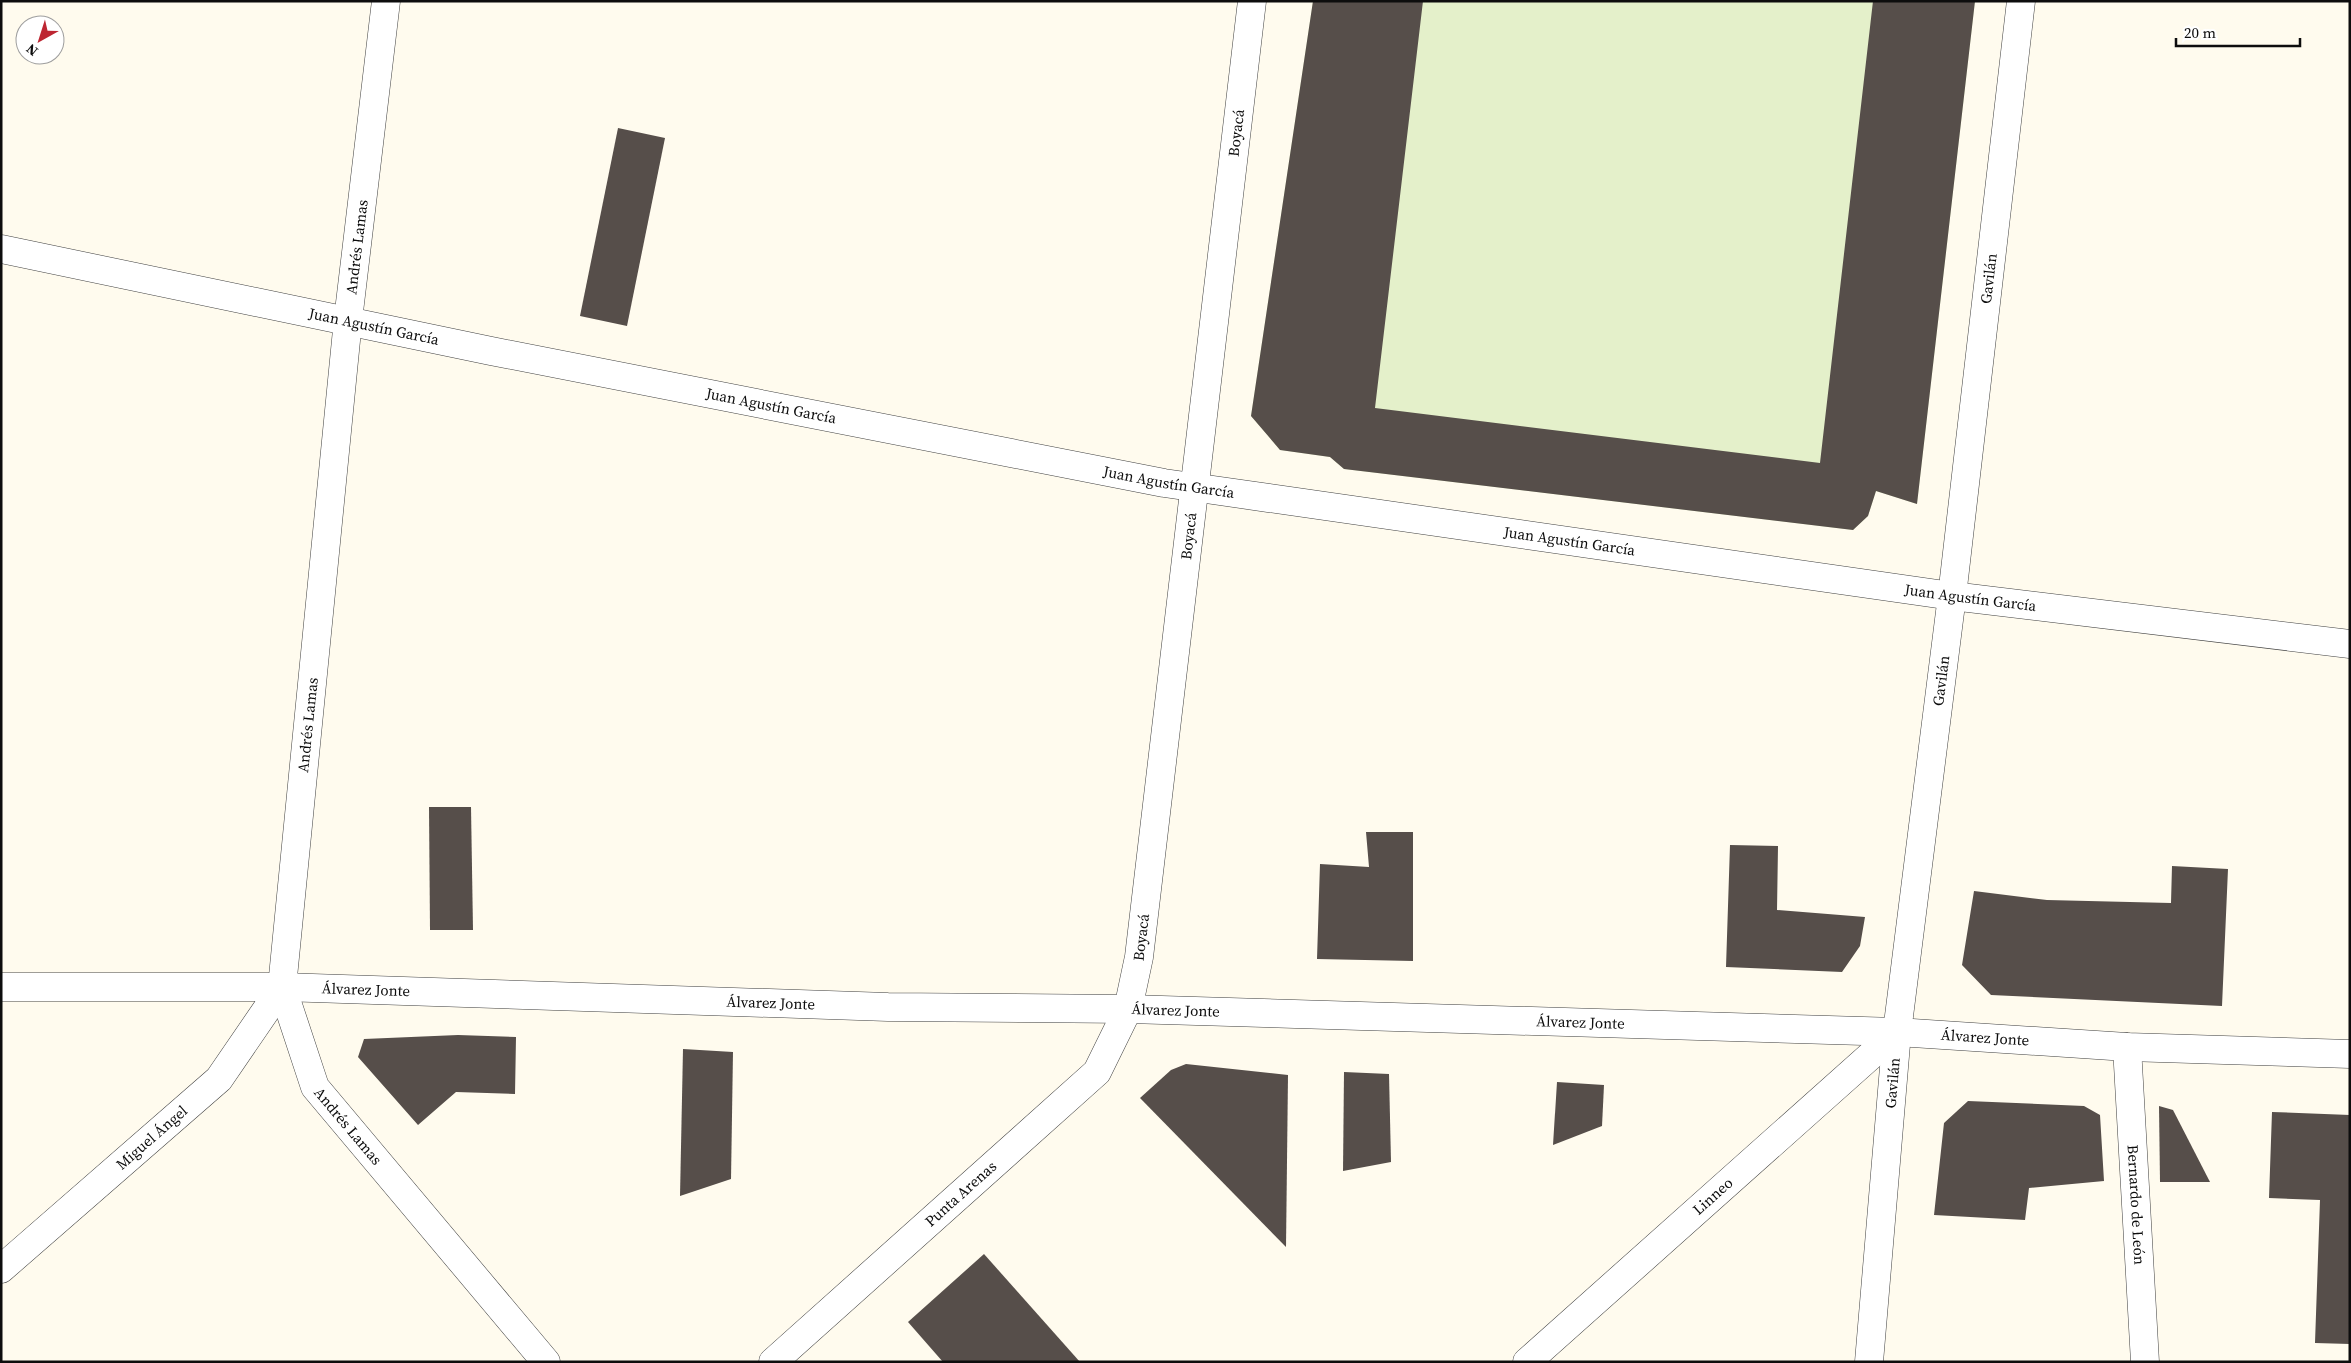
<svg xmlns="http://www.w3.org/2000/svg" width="2351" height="1363" font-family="'Source Serif 4',serif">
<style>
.pitch{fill:#e4f0ca}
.building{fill:#564e4a}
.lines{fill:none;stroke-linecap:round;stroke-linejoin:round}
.minor-casing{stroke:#404040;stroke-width:29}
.tertiary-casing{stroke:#404040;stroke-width:29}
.minor{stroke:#fff;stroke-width:28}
.tertiary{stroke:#fff;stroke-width:28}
.labels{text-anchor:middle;stroke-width:5;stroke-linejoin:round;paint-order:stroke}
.street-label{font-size:15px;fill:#0d0d0d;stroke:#fff}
</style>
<rect width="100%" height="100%" fill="#fffbee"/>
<polygon class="pitch" points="1313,1 1975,1 1917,504 1876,491 1868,516 1853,530 1344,469 1330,457 1280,450 1251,416"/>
<g class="building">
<polygon points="1313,1 1423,1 1375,408 1820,463 1873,1 1975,1 1917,504 1876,491 1868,516 1853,530 1344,469 1330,457 1280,450 1251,416"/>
<polygon points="618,128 665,138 627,326 580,316"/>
<polygon points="429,807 471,807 473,930 430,930"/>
<polygon points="1366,832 1413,832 1413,961 1317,959 1320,864 1369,867"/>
<polygon points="1730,845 1778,846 1777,910 1865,917 1860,946 1842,972 1726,967"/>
<polygon points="2172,866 2228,869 2222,1006 1991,995 1962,965 1974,891 2047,900 2171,903"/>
<polygon points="458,1035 516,1037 515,1094 456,1092 418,1125 358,1057 364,1039"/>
<polygon points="683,1049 733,1052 731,1179 680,1196"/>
<polygon points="1186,1064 1288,1075 1286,1247 1140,1098 1171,1070"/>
<polygon points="1344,1072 1389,1074 1391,1162 1343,1171"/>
<polygon points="1557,1082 1604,1085 1602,1126 1553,1145"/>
<polygon points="1968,1101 2084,1106 2100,1115 2104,1181 2029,1188 2025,1220 1934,1215 1944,1123"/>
<polygon points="2159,1106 2173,1110 2210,1182 2160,1182"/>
<polygon points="2272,1112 2350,1115 2350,1344 2315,1343 2320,1200 2269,1198"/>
<polygon points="984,1254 1080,1362 943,1362 908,1322"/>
</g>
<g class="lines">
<defs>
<g id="minor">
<path id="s1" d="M386,1L348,320L282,987L315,1087L546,1362"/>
<path id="s2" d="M2127,1047L2145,1362"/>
<path id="s3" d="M1527,1362L1897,1032"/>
<path id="s4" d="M1869,1362L1897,1032"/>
</g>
<g id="tertiary">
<path id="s5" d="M1,249L491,351L1164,483L1952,596L2350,644"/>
<path id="s6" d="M1,987H282L888,1007L1128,1009L1897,1032L2127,1047L2350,1054"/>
<path id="s7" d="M1897,1032L1952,596L2021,1"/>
<path id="s8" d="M1,1269L219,1079L282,987"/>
<path id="s9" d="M773,1362L1097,1072L1128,1009L1139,957L1252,1"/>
</g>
</defs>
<use href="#minor" class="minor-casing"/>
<use href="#tertiary" class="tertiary-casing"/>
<use href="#minor" class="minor"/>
<use href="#tertiary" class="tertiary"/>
</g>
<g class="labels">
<g class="street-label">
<text dy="5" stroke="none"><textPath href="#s9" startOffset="1388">Boyacá</textPath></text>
<text transform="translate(357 247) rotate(-83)" y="5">Andrés Lamas</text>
<text dy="5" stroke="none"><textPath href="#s7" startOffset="759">Gavilán</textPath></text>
<text dy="5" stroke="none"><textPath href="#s5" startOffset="381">Juan Agustín García</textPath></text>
<text dy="5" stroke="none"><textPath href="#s5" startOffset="786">Juan Agustín García</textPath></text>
<text dy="5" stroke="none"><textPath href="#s5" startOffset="1191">Juan Agustín García</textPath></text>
<text dy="5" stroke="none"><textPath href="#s9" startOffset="982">Boyacá</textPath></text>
<text dy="5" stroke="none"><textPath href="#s5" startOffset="1596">Juan Agustín García</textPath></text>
<text dy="5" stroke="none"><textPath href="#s5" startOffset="2001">Juan Agustín García</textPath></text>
<text dy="5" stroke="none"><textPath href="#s7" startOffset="354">Gavilán</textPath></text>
<text transform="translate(308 725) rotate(-84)" y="5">Andrés Lamas</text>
<text dy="5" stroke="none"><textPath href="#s9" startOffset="578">Boyacá</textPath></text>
<text dy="5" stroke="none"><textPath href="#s6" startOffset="365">Álvarez Jonte</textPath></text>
<text dy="5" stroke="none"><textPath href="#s6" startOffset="770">Álvarez Jonte</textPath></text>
<text dy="5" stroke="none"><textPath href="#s6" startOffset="1175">Álvarez Jonte</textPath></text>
<text dy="5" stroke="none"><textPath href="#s6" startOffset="1580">Álvarez Jonte</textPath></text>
<text dy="5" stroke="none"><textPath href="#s6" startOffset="1985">Álvarez Jonte</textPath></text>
<text dy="5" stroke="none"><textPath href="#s4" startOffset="280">Gavilán</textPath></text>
<text dy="5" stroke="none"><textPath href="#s1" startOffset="1148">Andrés Lamas</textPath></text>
<text dy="5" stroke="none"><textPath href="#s8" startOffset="200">Miguel Ángel</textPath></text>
<text dy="5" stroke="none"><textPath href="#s9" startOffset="252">Punta Arenas</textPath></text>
<text dy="5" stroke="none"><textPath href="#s3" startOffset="249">Linneo</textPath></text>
<text dy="5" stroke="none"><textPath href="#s2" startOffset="158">Bernardo de León</textPath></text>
</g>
</g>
<rect width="2351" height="1363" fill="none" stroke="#0d0d0d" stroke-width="5"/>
<g transform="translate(40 40) rotate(219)"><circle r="24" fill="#ffffff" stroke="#9e9e9e"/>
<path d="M0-4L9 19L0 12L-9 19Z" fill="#bd2632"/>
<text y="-8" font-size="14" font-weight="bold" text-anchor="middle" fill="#0d0d0d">N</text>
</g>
<path d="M2176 38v8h124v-8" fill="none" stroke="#0d0d0d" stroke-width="2.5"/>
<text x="2184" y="38" font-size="15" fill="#0d0d0d" stroke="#ffffff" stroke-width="4" paint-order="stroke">20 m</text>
</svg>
